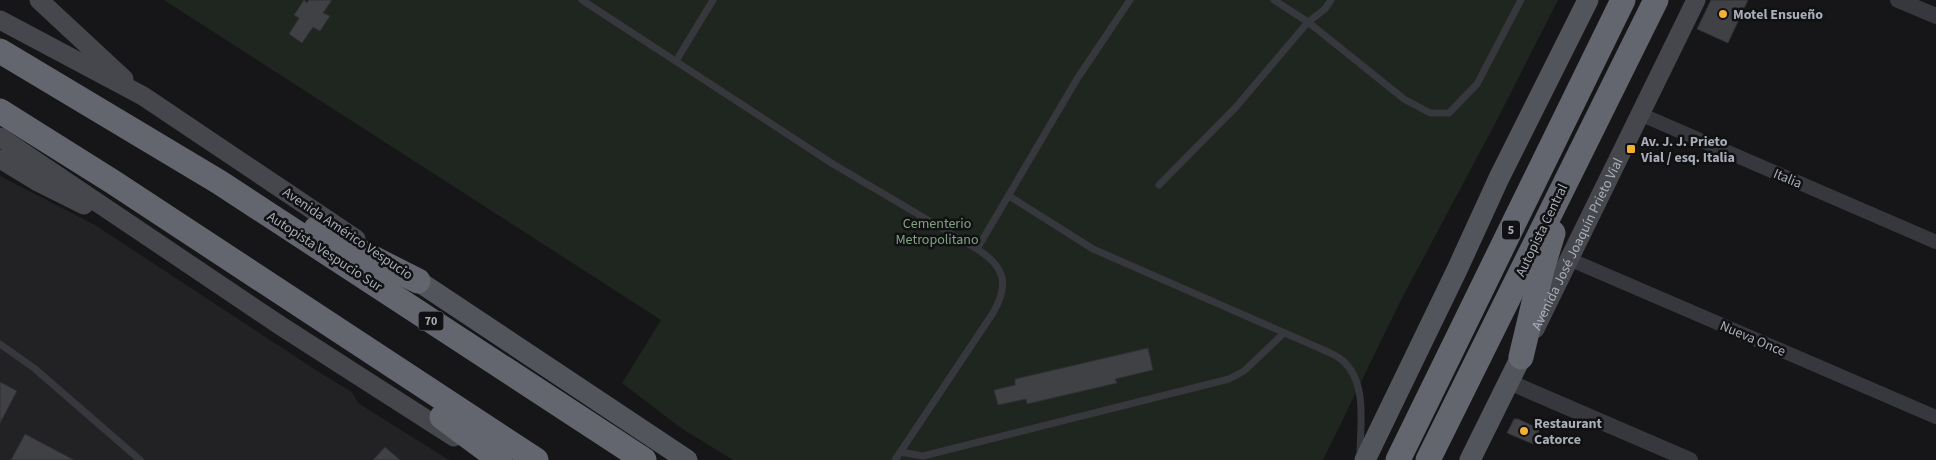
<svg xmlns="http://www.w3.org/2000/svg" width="1936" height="460" font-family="'Source Sans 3',sans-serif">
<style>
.built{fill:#222225}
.green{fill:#1e261f}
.building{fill:#404145;stroke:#303034}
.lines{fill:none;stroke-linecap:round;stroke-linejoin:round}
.service{stroke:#37383d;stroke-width:7}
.minor{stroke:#37383d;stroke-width:14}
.tertiary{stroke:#37383d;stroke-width:16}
.secondary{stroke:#45474d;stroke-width:19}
.primary{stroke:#53555c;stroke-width:21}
.motorway{stroke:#63666e;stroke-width:25}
.poi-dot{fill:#f2b134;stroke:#111113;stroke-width:2}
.labels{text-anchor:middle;stroke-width:5;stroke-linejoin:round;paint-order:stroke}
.shield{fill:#111113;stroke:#7b7e86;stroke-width:1}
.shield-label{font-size:12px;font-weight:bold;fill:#a8adb8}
.poi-label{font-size:14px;font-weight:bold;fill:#a8adb8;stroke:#111113;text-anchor:start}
.street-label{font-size:14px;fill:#a8adb8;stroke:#111113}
.park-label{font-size:14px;fill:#7fa381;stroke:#111113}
</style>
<rect width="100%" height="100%" fill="#161618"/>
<polygon class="built" points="0,176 95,225 325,376 352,392 358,403 449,460 0,460"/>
<polygon class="green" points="164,0 1558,0 1498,118 1400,302 1323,460 733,460 681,428 622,383 661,320"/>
<g class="building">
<polygon points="304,0 307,3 309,0 332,0 323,13 330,16 320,31 313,27 302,43 289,34 299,18 294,15"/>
<polygon points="1711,0 1748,0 1728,43 1697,29"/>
<polygon points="1148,348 1153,370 1115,379 1117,383 1027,404 1026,399 998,405 994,390 1015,385 1015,379"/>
<polygon points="0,382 17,391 0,423"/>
<polygon points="1514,419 1518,419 1540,429 1533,444 1507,433"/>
<polygon points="25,434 74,460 11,460"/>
<polygon points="385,447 400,460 373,460"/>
</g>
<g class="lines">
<g class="service">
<path d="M582,0L833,164L977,249C1006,267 1009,285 993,313L895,460"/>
<polyline points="1274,0 1308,22 1404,99 1430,113 1449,113 1477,84 1521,0"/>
<polyline points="676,61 713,0"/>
<polyline points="1159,185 1236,107 1308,22 1325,9 1331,0"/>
<path d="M1009,196L1093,249L1326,351C1332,354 1338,356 1343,361C1368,383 1360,426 1360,455"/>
<polyline points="977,249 1077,79 1130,0"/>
<polyline points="0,344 34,368 140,460"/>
<polyline points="900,452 923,456 1229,379 1244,371 1284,333"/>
</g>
<g class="minor">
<polyline points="1640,114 1936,242"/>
<polyline points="1569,259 1936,417"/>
</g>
<g class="tertiary">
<polyline points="1898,0 1936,16"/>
<polyline points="1509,382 1690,460"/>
</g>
<g class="secondary">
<polyline points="39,0 124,79"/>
<polyline points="0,20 143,96 356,239"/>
<polyline points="0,137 281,326 454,437"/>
<polyline points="0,159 38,182 84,205"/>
<path id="s1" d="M1535,329L1696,0"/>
</g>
<g class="primary">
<polyline points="418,281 687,460"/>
<polyline points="1365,460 1456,272 1499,178 1588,0"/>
<polyline points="1470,460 1521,357"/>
</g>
<g class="motorway">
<polyline points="0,51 219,182 644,460"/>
<polyline points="0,111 113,182 536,460"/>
<polyline points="316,229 418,281"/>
<polyline points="1521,357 1542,269 1553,233"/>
<polyline points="442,417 500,460"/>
<polyline points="1398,460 1623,0"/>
<polyline points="1428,460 1656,0"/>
</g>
</g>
<g class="poi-dot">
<circle cx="1723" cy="14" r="5"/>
<rect x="1626" y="144" width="10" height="10" rx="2.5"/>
<circle cx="1524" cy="431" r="5"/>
</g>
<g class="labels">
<g class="shield">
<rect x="1502" y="220.5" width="18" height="19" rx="4"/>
<rect x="418.5" y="311.5" width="25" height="19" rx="4"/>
</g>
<g class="shield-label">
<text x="1511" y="234">5</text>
<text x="431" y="325">70</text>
</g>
<g class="poi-label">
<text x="1733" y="19">Motel Ensueño</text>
<text x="1641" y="146">Av. J. J. Prieto<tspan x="1641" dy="16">Vial / esq. Italia</tspan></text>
<text x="1534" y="428">Restaurant<tspan x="1534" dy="16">Catorce</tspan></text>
</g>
<g class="street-label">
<text transform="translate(1788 178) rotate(23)" y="5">Italia</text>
<text transform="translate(1541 230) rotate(-64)" y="5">Autopista Central</text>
<text transform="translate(348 233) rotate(34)" y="5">Avenida Américo Vespucio</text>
<text dy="5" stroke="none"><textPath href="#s1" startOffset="95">Avenida José Joaquín Prieto Vial</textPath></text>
<text transform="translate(325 251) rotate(33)" y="5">Autopista Vespucio Sur</text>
<text transform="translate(1753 338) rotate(23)" y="5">Nueva Once</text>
</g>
<g class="park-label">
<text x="937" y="228">Cementerio<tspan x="937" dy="16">Metropolitano</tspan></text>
</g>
</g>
</svg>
